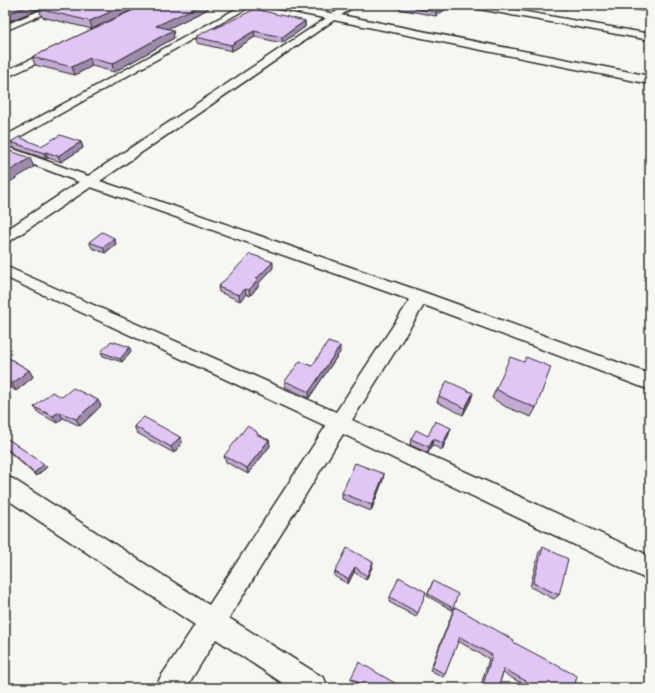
<svg xmlns="http://www.w3.org/2000/svg" width="655" height="693" font-family="Mynerve,sans-serif">
<style>
.lines{fill:none;stroke-linecap:round;stroke-linejoin:round}
.street-casing{stroke:#2b2b2b;stroke-width:3}
.secondary-casing{stroke:#2b2b2b;stroke-width:3}
.street{fill:#f6f6f2;fill-rule:evenodd}
.secondary{fill:#f6f6f2;fill-rule:evenodd}
.wall{fill:#c2aad3;stroke:#2b2b2b}
.shaded-wall{fill:#9e8bac;stroke:#2b2b2b}
.building{fill:#e1c6f5;stroke:#2b2b2b}
</style>
<rect width="100%" height="100%" fill="#f6f6f2"/>
<filter id="ink" filterUnits="userSpaceOnUse"><feTurbulence type="fractalNoise" baseFrequency=".025" numOctaves="2"/><feDisplacementMap in="SourceGraphic" scale="8" xChannelSelector="R" yChannelSelector="G"/><feConvolveMatrix kernelMatrix="1 2 1 2 8 2 1 2 1" color-interpolation-filters="sRGB"/></filter>
<g filter="url(#ink)">
<g class="lines">
<defs>
<g id="street">
<polygon points="53,5 64,5 5,31 5,25"/>
<polygon points="243,5 253,5 5,145 5,136"/>
<polygon points="346,5 356,5 100,181 426,293 650,374 650,390 424,305 352,420 650,556 650,581 343,434 229,618 324,678 328,688 290,688 216,639 186,688 156,688 160,678 195,625 5,498 5,476 13,479 209,605 326,426 5,277 5,266 336,412 410,300 91,187 10,241 5,243 5,231 79,182 5,154 5,146 88,176"/>
<polygon points="469,5 487,5 650,34 650,40 473,8"/>
<polygon points="625,5 650,5 650,11 629,8"/>
<polygon points="56,48 61,51 59,53 5,78 5,71"/>
</g>
<polygon id="secondary" points="269,5 290,5 650,76 650,84 274,8"/>
</defs>
<use href="#street" class="street-casing"/>
<use href="#secondary" class="secondary-casing"/>
<use href="#street" class="street"/>
<use href="#secondary" class="secondary"/>
</g>
<g class="wall">
<polygon points="5,5 142,5 92,29 42,17 39,9 42,8 5,23"/>
<polygon points="144,5 208,5 208,9 206,10 167,29 174,38 114,72 92,66 75,75 35,65 32,57"/>
<polygon points="400,5 452,5 436,16 399,9"/>
<polygon points="545,5 569,5 566,9 545,6"/>
<polygon points="305,21 305,27 282,43 255,37 232,51 196,43 195,37 216,28"/>
<polygon points="11,142 41,146 81,142 83,148 61,162 48,158 46,159 14,148"/>
<polygon points="114,238 116,244 105,253 92,248 89,242"/>
<polygon points="273,268 259,283 259,285 250,296 246,294 240,301 219,292 218,287"/>
<polygon points="131,351 122,362 103,356 101,352"/>
<polygon points="340,352 309,398 285,387 285,381 312,366"/>
<polygon points="5,356 29,370 33,377 16,391 5,384"/>
<polygon points="496,389 536,408 531,417 506,407 492,398"/>
<polygon points="439,396 471,400 463,415 437,402"/>
<polygon points="62,397 101,406 80,426 63,418 57,423 39,413 34,407"/>
<polygon points="134,426 180,437 182,443 174,453 137,433"/>
<polygon points="449,434 442,450 432,445 428,453 410,445 411,439 428,436"/>
<polygon points="258,435 269,440 270,446 248,474 226,462 224,456"/>
<polygon points="5,437 47,467 36,476 5,448"/>
<polygon points="383,480 371,511 342,499 342,493"/>
<polygon points="543,547 559,595 554,599 530,587 539,552"/>
<polygon points="373,562 372,567 366,580 354,572 348,584 334,576 335,572"/>
<polygon points="433,581 453,608 452,610 427,596"/>
<polygon points="426,592 416,617 389,602 390,597"/>
<polygon points="455,607 513,642 574,688 530,688 503,673 498,688 480,688 489,659 458,641 445,674 443,677 430,670 453,611"/>
<polygon points="351,678 403,688 365,688 351,680"/>
</g>
<g class="shaded-wall">
<polygon points="30,5 49,5 5,23 5,15"/>
<polygon points="126,5 142,5 92,29 90,21"/>
<polygon points="199,5 208,5 208,9 206,10 157,34 156,26"/>
<polygon points="446,5 452,5 436,16 436,12"/>
<polygon points="305,21 305,27 282,43 282,37"/>
<polygon points="173,30 174,38 114,72 112,64"/>
<polygon points="254,31 255,37 232,51 231,45"/>
<polygon points="90,58 92,66 75,75 72,67"/>
<polygon points="81,142 83,148 61,162 58,156"/>
<polygon points="46,152 48,158 46,159 44,153"/>
<polygon points="30,158 34,167 5,185 5,174"/>
<polygon points="114,238 116,244 105,253 103,247"/>
<polygon points="273,262 273,268 259,283 259,285 250,296 249,290 256,279"/>
<polygon points="245,289 246,294 240,301 239,295"/>
<polygon points="340,346 340,352 309,398 309,392"/>
<polygon points="130,347 131,351 122,362 120,359"/>
<polygon points="29,370 33,377 16,391 12,384"/>
<polygon points="473,393 471,400 463,415 465,408"/>
<polygon points="98,400 101,406 80,426 76,419"/>
<polygon points="59,412 63,418 57,423 53,416"/>
<polygon points="451,428 449,434 442,450 443,443"/>
<polygon points="180,437 182,443 174,453 171,447"/>
<polygon points="433,439 432,445 428,453 429,447"/>
<polygon points="269,440 270,446 248,474 247,468"/>
<polygon points="44,464 47,467 36,476 34,473"/>
<polygon points="384,474 383,480 371,511 372,505"/>
<polygon points="373,562 372,567 366,580 367,576"/>
<polygon points="355,567 354,572 348,584 348,579"/>
</g>
<g class="building">
<polygon points="5,5 30,5 5,15"/>
<polygon points="49,5 126,5 90,21 39,9"/>
<polygon points="144,5 201,5 156,26 173,30 112,64 90,58 72,67 32,57"/>
<polygon points="400,5 446,5 436,12"/>
<polygon points="255,9 305,21 282,37 254,31 231,45 195,37 212,28 216,28"/>
<polygon points="60,135 81,142 58,156 46,152 44,153 11,142 19,137 41,146"/>
<polygon points="5,149 30,158 5,174"/>
<polygon points="102,232 114,238 103,247 89,242"/>
<polygon points="250,254 273,262 256,279 258,280 249,290 245,289 239,295 218,287"/>
<polygon points="111,341 130,347 120,359 101,352"/>
<polygon points="328,342 340,346 309,392 285,381 300,361 312,366"/>
<polygon points="5,356 29,370 12,384 5,380"/>
<polygon points="510,357 524,362 526,357 551,367 536,408 510,397 496,389"/>
<polygon points="447,381 473,393 465,408 439,396"/>
<polygon points="73,388 98,400 76,419 59,412 53,416 34,407 52,392 62,397"/>
<polygon points="144,417 180,437 171,447 134,426"/>
<polygon points="435,421 451,428 443,443 433,439 429,447 411,439 416,430 428,436"/>
<polygon points="247,426 256,431 258,435 269,440 247,468 224,456"/>
<polygon points="5,437 44,464 34,473 5,447"/>
<polygon points="355,463 384,474 372,505 342,493"/>
<polygon points="543,547 568,559 559,595 533,583"/>
<polygon points="347,548 373,562 367,576 355,567 348,579 335,572"/>
<polygon points="399,577 426,592 418,613 390,597"/>
<polygon points="433,581 458,594 453,608 428,594"/>
<polygon points="455,607 514,640 513,642 577,676 574,688 539,688 504,669 498,688 482,688 492,655 460,637 445,674 432,667"/>
<polygon points="359,662 403,688 368,688 351,678"/>
</g>
</g>
<rect width="655" height="693" fill="none" stroke="#f6f6f2" stroke-width="20"/>
<rect x="10" y="10" width="635" height="673" fill="none" stroke="#2b2b2b" stroke-width="1.5" filter="url(#ink)"/>
</svg>
